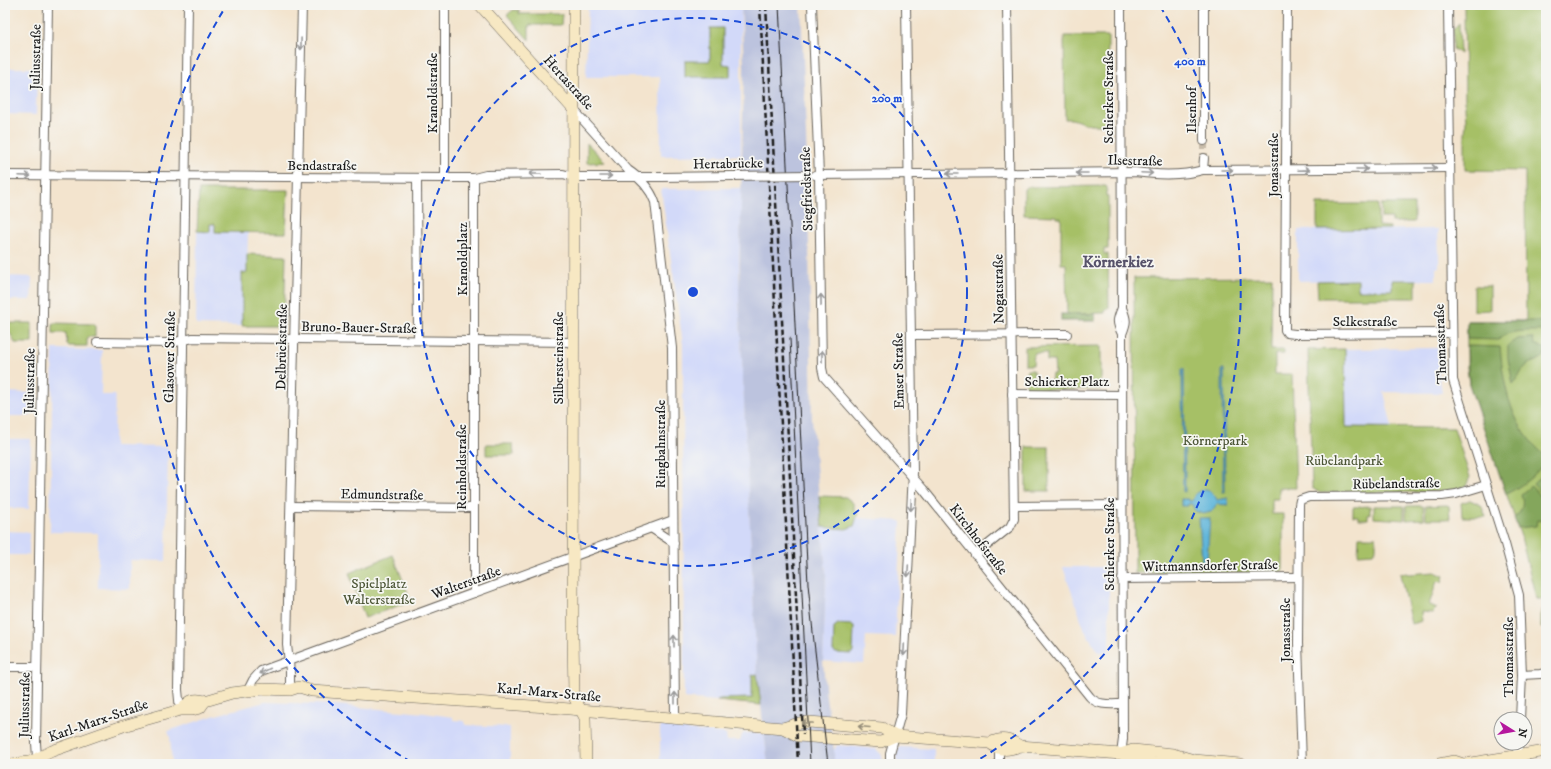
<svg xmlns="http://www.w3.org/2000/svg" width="1551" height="769" font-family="'IM FELL DW Pica',serif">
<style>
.built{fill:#d2d9f9}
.industrial{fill:#bcc3de}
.green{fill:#a6c066;stroke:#616e41}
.forest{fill:#84a65b;stroke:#50613c}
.water{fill:#5cb4d9;stroke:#3c687a}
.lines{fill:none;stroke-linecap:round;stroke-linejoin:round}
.street-tunnel{stroke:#c8bcaa;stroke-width:8;stroke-dasharray:8 4;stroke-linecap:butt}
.street-casing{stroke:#67625a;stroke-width:10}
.secondary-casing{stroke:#67625a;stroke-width:12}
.street{stroke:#fff;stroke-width:8}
.secondary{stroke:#f7e8c3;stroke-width:11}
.tram{stroke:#1c1c1c;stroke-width:1}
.rail{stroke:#1c1c1c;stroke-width:2.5;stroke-dasharray:6 3;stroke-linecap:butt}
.street-bridge-casing{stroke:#67625a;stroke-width:10;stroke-linecap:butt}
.street-bridge{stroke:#fff;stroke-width:8}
.oneway{stroke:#999}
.oneway2{stroke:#948c78}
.ring{fill:none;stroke:#1d4ed8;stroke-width:2;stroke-dasharray:7 5}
.labels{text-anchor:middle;stroke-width:3.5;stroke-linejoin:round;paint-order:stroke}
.street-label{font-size:14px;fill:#1c1c1c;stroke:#f6f6f2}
.park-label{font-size:14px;fill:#4c5536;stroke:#f6f6f2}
.quarter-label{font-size:16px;font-weight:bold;fill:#56526a;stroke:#f6f6f2}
.centre{fill:#1d4ed8;stroke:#f6f6f2;stroke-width:2}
.ring-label{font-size:12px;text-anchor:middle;font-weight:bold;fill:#1d4ed8;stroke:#f6f6f2;stroke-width:3.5;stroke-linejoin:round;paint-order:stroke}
</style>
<rect width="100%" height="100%" fill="#f6f6f2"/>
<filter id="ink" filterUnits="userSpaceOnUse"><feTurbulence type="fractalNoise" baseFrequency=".025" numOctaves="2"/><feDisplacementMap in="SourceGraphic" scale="8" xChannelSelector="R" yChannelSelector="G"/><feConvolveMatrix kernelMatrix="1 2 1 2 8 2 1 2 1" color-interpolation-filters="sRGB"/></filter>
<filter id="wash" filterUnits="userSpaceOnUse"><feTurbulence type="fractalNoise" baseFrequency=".012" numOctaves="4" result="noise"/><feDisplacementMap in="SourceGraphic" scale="16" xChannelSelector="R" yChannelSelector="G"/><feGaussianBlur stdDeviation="0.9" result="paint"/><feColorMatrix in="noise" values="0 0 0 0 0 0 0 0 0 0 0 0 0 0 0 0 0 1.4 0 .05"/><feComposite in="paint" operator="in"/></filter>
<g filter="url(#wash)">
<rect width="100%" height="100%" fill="#f3e4ce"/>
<g class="built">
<polygon points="588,5 741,5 741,155 661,156 660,77 586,77"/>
<polygon points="5,68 37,68 36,115 5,114"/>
<polygon points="742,188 739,264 739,295 757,674 761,705 684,698 683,344 661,189"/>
<polygon points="210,224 215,224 216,232 248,233 247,273 242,273 242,326 196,325 197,231 210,232"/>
<polygon points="1438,229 1439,259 1439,267 1436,268 1436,280 1393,280 1392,290 1358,290 1358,280 1298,281 1298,230"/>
<polygon points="5,276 32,277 31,300 5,300"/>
<polygon points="1439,348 1439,374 1442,393 1384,392 1392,427 1346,427 1345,349"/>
<polygon points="53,349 102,350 101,395 115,395 114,446 168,447 166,561 130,560 130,589 98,588 98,533 50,532"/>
<polygon points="5,392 32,393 31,416 5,416"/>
<polygon points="5,439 31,439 29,509 5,508"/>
<polygon points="819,496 846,497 854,504 854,510 858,514 858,518 901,521 895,637 866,636 864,664 823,661 826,574"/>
<polygon points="5,531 29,532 29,555 5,555"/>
<polygon points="1063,567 1109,567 1109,652 1099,652 1085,631"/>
<polygon points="265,702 335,705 424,713 453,717 453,720 465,721 465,725 510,727 510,764 172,764 170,737 168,731 216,715"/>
<polygon points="660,725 688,730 722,733 726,735 727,741 740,741 742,735 744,733 764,733 768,764 660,764"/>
<polygon points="837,745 876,749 882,755 883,764 834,764 834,750"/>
<polygon points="900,747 934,749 934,764 897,764 897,751"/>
</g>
<polygon class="industrial" points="741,5 801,5 808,188 812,420 826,574 823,661 826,698 834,750 834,764 768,764 757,674 739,295 744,67"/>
<g class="green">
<polygon points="1464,5 1546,5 1546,627 1541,628 1541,610 1543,610 1543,599 1536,599 1521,537 1469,384 1467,368 1467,321 1526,321 1525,171 1465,170 1465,133 1466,121 1465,108"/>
<polygon points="513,10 519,10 519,14 562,14 561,25 529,25 529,40 507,15"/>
<polygon points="1459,23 1460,54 1453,49 1453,29"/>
<polygon points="710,28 723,28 723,64 730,65 730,77 685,77 685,61 710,61"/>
<polygon points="1064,36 1108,36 1108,125 1090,125 1072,119 1065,119"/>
<polygon points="587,143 605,162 587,163"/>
<polygon points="1106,186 1107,187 1107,191 1106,191 1106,196 1108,196 1108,249 1104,249 1104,254 1108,254 1109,309 1105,309 1105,313 1067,314 1066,264 1061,264 1061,218 1057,218 1057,216 1024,215 1024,189 1027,187"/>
<polygon points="199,190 288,190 286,233 215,232 215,224 210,224 210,232 197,231"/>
<polygon points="1317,204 1378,204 1378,226 1390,227 1390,229 1317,230"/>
<polygon points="1381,204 1414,204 1414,222 1392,222 1392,218 1381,218"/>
<polygon points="247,254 286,256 284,326 242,326 242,273 247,273"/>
<polygon points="1272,277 1271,350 1284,350 1284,354 1275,354 1275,374 1292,374 1296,488 1279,488 1279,499 1272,499 1272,514 1283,514 1283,572 1135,573 1134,278"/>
<polygon points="1358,280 1358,290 1392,290 1392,280 1416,280 1416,298 1318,298 1317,281"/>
<polygon points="1474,286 1490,286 1490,310 1474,311"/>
<polygon points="5,323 32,323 32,343 15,343"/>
<polygon points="53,323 95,324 95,337 87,337 87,346 69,346 67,344 66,333 53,333"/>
<polygon points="1101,346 1101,389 1026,390 1026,374 1027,374 1027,370 1033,370 1034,383 1051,382 1052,374 1055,374 1054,361 1047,361 1047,353 1034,353 1033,365 1025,365 1025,347"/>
<polygon points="1345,349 1346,427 1454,428 1470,477 1466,486 1452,490 1435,492 1320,493 1312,488 1308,350"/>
<polygon points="486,444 513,444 514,455 486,455"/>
<rect x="1026" y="447" width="23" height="44"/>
<polygon points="819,496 846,497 854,504 854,510 858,514 854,526 846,529 822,527"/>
<polygon points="1470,500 1481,505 1486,517 1462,517 1461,503"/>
<polygon points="1447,505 1449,506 1450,519 1426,519 1425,506"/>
<polygon points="1370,506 1370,514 1368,514 1368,519 1359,519 1359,516 1353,516 1353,507"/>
<polygon points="1374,506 1404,506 1404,520 1374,518"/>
<polygon points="1406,506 1423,506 1424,519 1406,520"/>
<polygon points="1359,537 1376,537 1376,549 1373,553 1358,554"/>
<polygon points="393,555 411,601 365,618 349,573"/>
<polygon points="1435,572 1444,576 1442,582 1437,581 1429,605 1437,608 1432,613 1421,612 1422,621 1411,624 1400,574 1406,573 1408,574"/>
<polygon points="838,624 851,625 854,627 853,652 851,654 836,653 833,651 834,627"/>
<polygon points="757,674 761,705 717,701 719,699 752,698 752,675"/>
</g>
<g class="forest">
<rect x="1061" y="314" width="34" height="7"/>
<path d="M1467,321H1546V331C1534,331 1505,329 1499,340L1467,339Z"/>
<path d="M1533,338L1534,344L1546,349C1546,361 1534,360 1527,365C1521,370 1519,379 1513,384L1508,359V345L1517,339Z"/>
<path d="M1467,346L1500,347C1504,389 1511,428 1546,456C1541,473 1522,486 1506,494L1469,384Z"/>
<polygon points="1546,471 1546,498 1533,484"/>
<path d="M1531,486L1546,503V522L1537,520L1536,526L1518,528L1514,518C1523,511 1524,504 1521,494Z"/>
</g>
<g class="water">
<polygon points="1182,369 1184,369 1185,492 1183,492"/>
<polygon points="1222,369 1224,369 1225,492 1223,492"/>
<path d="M1201,490C1209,489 1214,493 1217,500L1228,498V505L1217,504L1211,512L1203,514L1195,511L1192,504H1188V506H1181V499H1188V501H1192L1195,494Z"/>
<polygon points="1199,518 1210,518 1207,562 1202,562"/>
</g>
</g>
<g filter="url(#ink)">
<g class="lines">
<polyline class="street-tunnel" points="1204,141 1204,158"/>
<defs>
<g id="street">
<path d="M812,5L819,175L822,368L824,377L923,489L1090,697C1098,706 1111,704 1122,704"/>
<path d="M1121,5L1122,308C1117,320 1116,322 1122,334"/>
<polyline points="1287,5 1285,330 1287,333 1295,334 1451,333"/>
<polyline points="1448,5 1453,380 1505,544 1519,595 1522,675 1520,719"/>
<path d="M574,110L628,170C640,178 650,188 655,202L672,348L675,717"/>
<polyline points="1204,141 1204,6"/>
<polyline points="1203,170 1204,158"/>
<polyline points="5,175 445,178 474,178 486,175 563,174 574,177 661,177"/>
<path d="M815,175L1135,172C1157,175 1182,176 1203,170C1286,170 1368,169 1450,168"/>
<polyline points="417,178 418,340"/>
<polyline points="445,178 445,5"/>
<polyline points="911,335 1067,334"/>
<polyline points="97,342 171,343 193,338 574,342"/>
<polyline points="1012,394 1122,395"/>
<polyline points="291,506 474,508"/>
<polyline points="1014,506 1122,505"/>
<polyline points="651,528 674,543"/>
<polyline points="975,555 1010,527 1014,519 1007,5"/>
<polyline points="1122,579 1298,577"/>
<polyline points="474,593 474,178"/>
<polyline points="5,667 37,667"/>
<polyline points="1522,675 1540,674 1546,673"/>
<polyline points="248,690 253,680 261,671 673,520"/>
<polyline points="290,690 290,671 287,645 302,5"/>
<polyline points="180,710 178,690 188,5"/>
<path d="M1121,754L1123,739L1122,334C1127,322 1127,320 1122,308"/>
<polyline points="37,757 36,743 48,5"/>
<polyline points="890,764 890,753 901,714 913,472 906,5"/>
<polyline points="999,764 999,749"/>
<polyline points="1302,764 1298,643 1299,505 1300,500 1309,497 1442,496 1456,494 1486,485"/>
<polyline points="1514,764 1519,743"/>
</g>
<g id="secondary">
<polyline points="480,5 574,110"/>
<polyline points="574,5 573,637 574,694 575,699 585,718 586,764"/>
<path d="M180,710C189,702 192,697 205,701"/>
<path d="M783,728L799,723L809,722L882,728L895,736L990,743C1002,737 1009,739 1020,746L1121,754L1133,750L1173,754L1194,760L1240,764"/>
<path d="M990,743C1000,752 1009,750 1020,746"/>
<path d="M1121,754C1142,765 1168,764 1190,761"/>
<polyline points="12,764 28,762"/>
<polyline points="26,764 52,751 123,726 180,710 192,710 200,708 205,701 232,693 263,689 290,690 299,687 312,691 547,707 783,728 798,736 881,742 895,736"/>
<polyline points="1439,764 1454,761 1463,764"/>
<polyline points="1465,764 1546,751"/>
</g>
</defs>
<use href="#street" class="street-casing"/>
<use href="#secondary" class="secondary-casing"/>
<use href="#street" class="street"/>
<use href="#secondary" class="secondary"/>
<g class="tram">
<polyline points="779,5 808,584 814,642 828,764"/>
<polyline points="790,338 810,764"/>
</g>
<g class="rail">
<polyline points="760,5 798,764"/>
<polyline points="766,5 803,734"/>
</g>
<defs>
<polyline id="street-bridge" points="661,177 808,175"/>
</defs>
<use href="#street-bridge" class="street-bridge-casing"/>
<use href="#street-bridge" class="street-bridge"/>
</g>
<defs><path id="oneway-shaft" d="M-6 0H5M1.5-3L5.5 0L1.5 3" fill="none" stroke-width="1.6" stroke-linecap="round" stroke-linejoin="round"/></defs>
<g class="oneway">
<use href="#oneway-shaft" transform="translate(301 44) rotate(91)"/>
<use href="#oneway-shaft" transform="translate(1431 168)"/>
<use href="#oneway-shaft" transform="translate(1362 169)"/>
<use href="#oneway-shaft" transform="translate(1227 170)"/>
<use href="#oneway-shaft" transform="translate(1304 170) rotate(-2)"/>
<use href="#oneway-shaft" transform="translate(1082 173) rotate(180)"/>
<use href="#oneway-shaft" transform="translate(1147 173) rotate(3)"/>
<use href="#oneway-shaft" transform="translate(535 174) rotate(180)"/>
<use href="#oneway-shaft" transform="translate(952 174) rotate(180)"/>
<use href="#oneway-shaft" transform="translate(25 176) rotate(2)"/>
<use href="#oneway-shaft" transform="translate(606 176)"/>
<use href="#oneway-shaft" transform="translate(821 300) rotate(-91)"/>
<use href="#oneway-shaft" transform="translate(822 356) rotate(-91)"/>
<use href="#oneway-shaft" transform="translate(911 505) rotate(93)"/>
<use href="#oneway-shaft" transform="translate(908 571) rotate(93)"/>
<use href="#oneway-shaft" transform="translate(674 641) rotate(-90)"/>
<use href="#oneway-shaft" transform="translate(904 650) rotate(93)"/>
<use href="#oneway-shaft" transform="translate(265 671) rotate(153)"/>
<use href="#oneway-shaft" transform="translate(675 698) rotate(-90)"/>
</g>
<g class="oneway2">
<use href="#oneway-shaft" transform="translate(807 723) rotate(180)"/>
<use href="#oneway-shaft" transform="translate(864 727) rotate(-175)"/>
</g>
</g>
<g class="ring">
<circle cx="693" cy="292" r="274"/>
<path d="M411 762A548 548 0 0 1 226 6M1160 6A548 548 0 0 1 975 762"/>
</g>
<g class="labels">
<g class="street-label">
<text transform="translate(35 57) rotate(-89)" y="5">Juliusstraße</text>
<text transform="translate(569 82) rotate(48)" y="5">Hertastraße</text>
<text transform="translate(432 93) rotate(-90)" y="5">Kranoldstraße</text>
<text transform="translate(1108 97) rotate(-90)" y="5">Schierker Straße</text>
<text transform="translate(1191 110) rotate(-90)" y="5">Ilsenhof</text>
<text transform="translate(1135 160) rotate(1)" y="5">Ilsestraße</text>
<text transform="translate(728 163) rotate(-1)" y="5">Hertabrücke</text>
<text x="322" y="170">Bendastraße</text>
<text transform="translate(1273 165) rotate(-90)" y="5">Jonasstraße</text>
<text transform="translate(806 189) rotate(-92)" y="5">Siegfriedstraße</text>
<text transform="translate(462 259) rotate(-90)" y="5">Kranoldplatz</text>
<text transform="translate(998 289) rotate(-91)" y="5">Nogatstraße</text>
<text x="1365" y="326">Selkestraße</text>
<text transform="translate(359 327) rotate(1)" y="5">Bruno-Bauer-Straße</text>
<text transform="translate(1440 344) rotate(-92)" y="5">Thomasstraße</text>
<text transform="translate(281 347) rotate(-89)" y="5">Delbrückstraße</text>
<text transform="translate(169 357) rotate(-89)" y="5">Glasower Straße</text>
<text transform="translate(558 358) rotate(-90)" y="5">Silbersteinstraße</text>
<text transform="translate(898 371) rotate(-91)" y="5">Emser Straße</text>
<text transform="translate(29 381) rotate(-89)" y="5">Juliusstraße</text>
<text x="1067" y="386">Schierker Platz</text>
<text transform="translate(660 444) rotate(-90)" y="5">Ringbahnstraße</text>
<text transform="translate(461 467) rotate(-90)" y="5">Reinholdstraße</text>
<text transform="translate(1396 483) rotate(-1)" y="5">Rübelandstraße</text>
<text transform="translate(382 494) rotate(1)" y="5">Edmundstraße</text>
<text transform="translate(979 539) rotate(52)" y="5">Kirchhofstraße</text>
<text transform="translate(1109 544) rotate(-90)" y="5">Schierker Straße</text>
<text transform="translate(1210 565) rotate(-1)" y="5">Wittmannsdorfer Straße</text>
<text transform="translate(466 582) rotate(-20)" y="5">Walterstraße</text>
<text transform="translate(1285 630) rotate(-90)" y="5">Jonasstraße</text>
<text transform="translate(1508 657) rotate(-90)" y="5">Thomasstraße</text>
<text transform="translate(549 692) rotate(5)" y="5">Karl-Marx-Straße</text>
<text transform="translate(24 705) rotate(-89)" y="5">Juliusstraße</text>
<text transform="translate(98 720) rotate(-19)" y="5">Karl-Marx-Straße</text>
</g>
<g class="park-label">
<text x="1215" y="445">Körnerpark</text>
<text x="1344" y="465">Rübelandpark</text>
<text x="379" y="588">Spielplatz<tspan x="379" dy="16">Walterstraße</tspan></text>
</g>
<g class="quarter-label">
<text x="1118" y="267">Körnerkiez</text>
</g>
</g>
<circle cx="693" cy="292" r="6" class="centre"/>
<g class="ring-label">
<text x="1190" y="65">400 m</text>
<text x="887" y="102">200 m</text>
</g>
<rect width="1551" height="769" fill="none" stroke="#f6f6f2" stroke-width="20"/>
<g transform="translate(1513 731) rotate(101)"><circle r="19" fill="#f6f6f2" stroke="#9f9f9c"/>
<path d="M0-3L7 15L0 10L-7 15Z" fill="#b5179e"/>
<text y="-6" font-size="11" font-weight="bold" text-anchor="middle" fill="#1c1c1c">N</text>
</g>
</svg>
